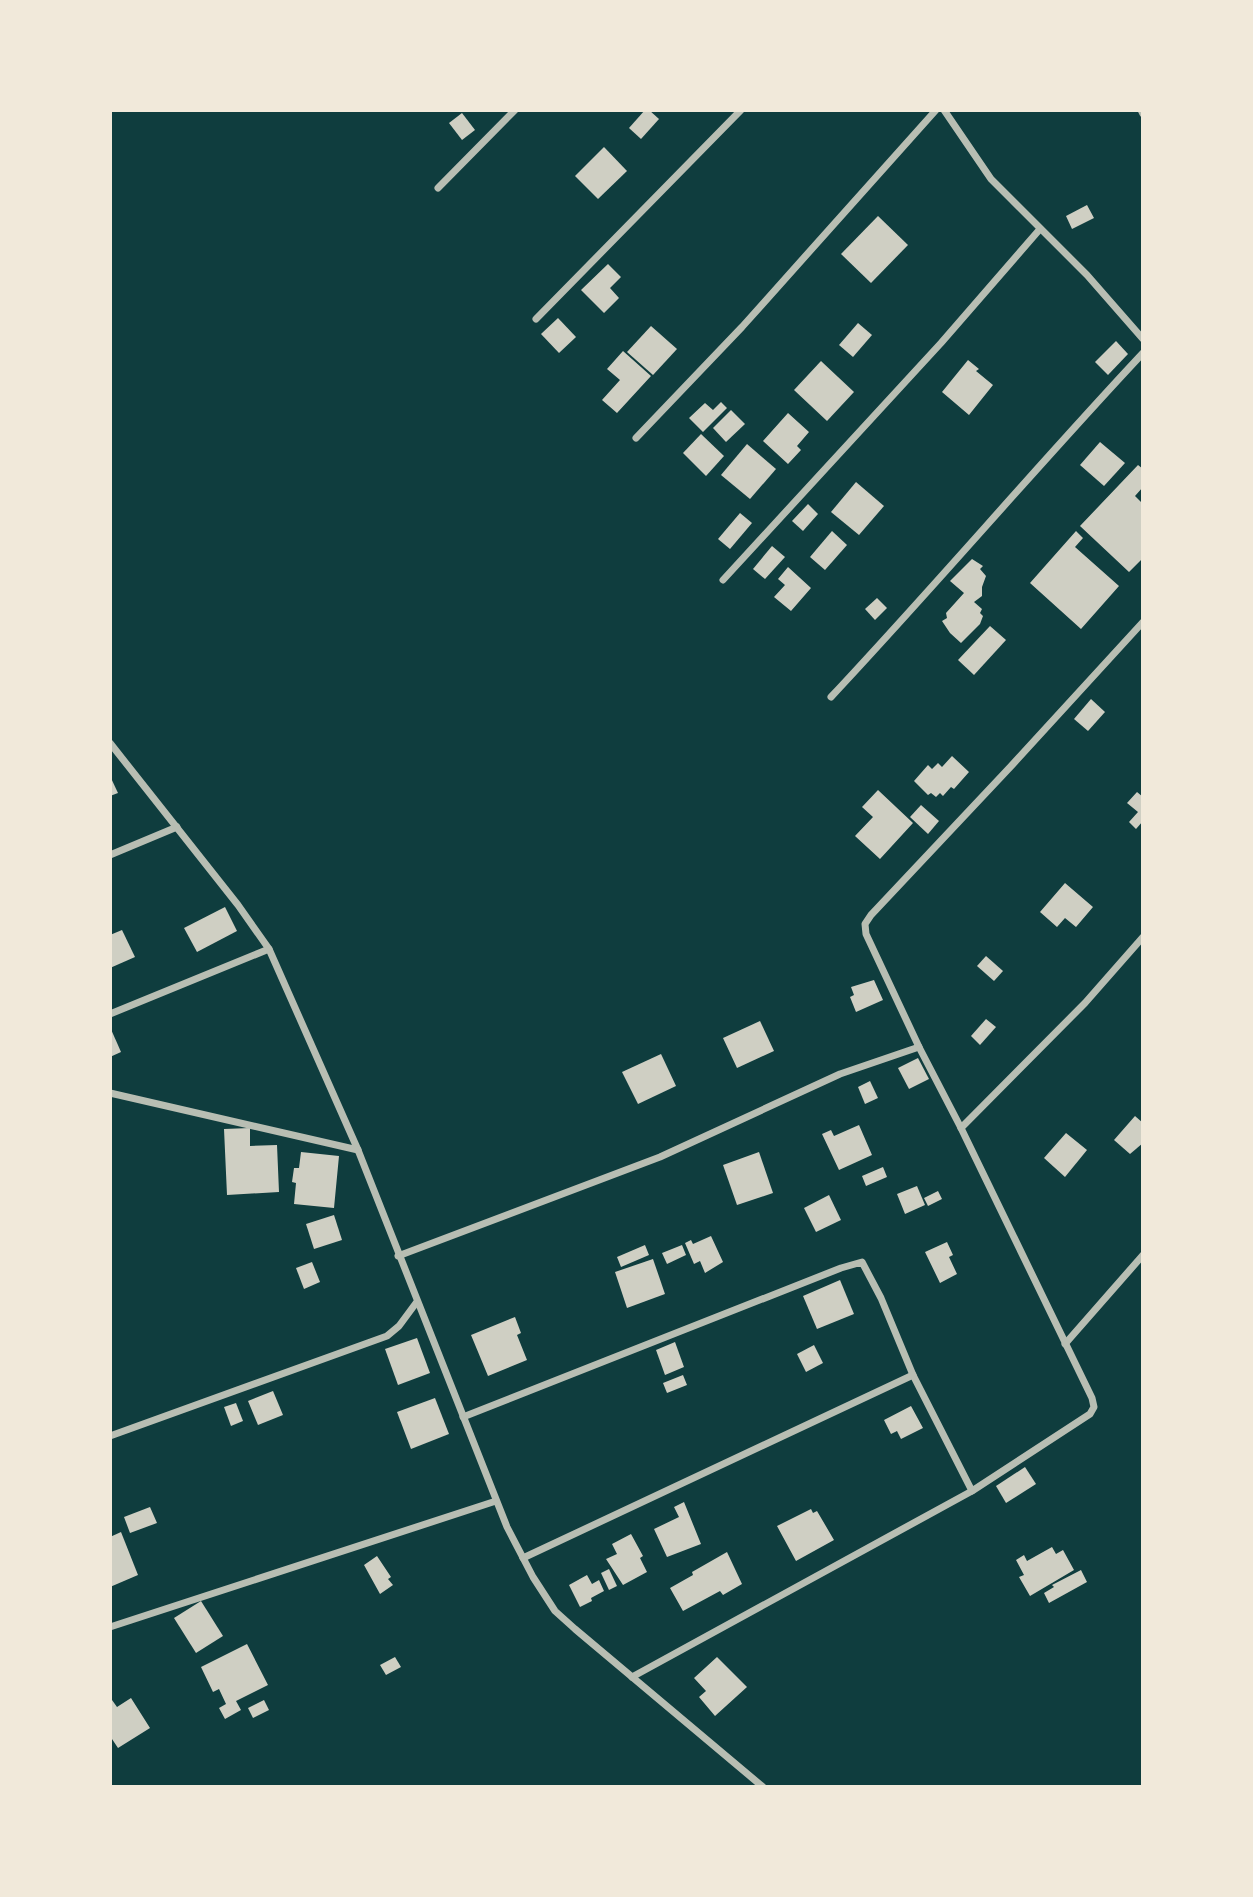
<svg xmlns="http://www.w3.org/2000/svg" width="1253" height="1897" font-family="'DM Sans',sans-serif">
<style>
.building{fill:#cfcfc3}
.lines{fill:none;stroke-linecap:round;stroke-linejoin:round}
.minor{stroke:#b8beb3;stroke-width:7}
</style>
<rect width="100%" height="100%" fill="#0f3d3e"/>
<g class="building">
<polygon points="645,110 649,110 659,119 641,139 629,128"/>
<polygon points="462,113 475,130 462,140 449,123"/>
<polygon points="604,147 627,171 598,199 575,176"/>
<polygon points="1087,205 1094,218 1072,229 1066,216"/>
<polygon points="878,216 908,245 871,283 841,254"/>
<polygon points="608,264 621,277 610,288 619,298 604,313 581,290"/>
<polygon points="558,318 576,337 559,353 541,334"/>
<polygon points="858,323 872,335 853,357 839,345"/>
<polygon points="651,326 677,349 653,375 627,352"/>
<polygon points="1116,341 1128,354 1108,375 1095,362"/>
<polygon points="623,351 651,376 617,413 602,400 620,380 607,369"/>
<polygon points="968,360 979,369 976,371 993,385 969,415 942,392"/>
<polygon points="821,361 854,392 827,421 794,390"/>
<polygon points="721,402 727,408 703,432 689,418 705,403 713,410"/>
<polygon points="731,410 745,424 726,442 713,428"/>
<polygon points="788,413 809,432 797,446 801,450 788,464 763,441"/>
<polygon points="701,434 724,456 706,476 683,453"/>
<polygon points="1100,442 1125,463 1104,486 1080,465"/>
<polygon points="747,444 776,469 750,499 721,475"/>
<polygon points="1138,465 1143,469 1143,487 1135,496 1143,504 1143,558 1129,572 1080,526"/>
<polygon points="856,482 884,506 859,535 831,512"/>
<polygon points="808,504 818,514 803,531 792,521"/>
<polygon points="740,513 752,523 730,549 718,539"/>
<polygon points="832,531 847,545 825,570 810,557"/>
<polygon points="1076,531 1083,538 1075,547 1119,586 1081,629 1030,583"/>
<polygon points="772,546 785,557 765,579 753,569"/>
<polygon points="972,559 983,566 980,569 986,576 982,587 982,596 974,602 982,609 980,613 983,616 980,624 961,643 950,633 942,621 947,618 946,613 964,593 950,581"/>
<polygon points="788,567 811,588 791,611 774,597 785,585 778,579"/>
<polygon points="877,598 887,608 875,620 865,609"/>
<polygon points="990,626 1006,640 974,675 958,660"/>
<polygon points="1091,699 1105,712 1088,731 1074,719"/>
<polygon points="952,756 969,772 954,789 951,787 943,796 940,793 936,797 931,793 928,795 914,781 928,765 932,769 938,763 942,767"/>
<polygon points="110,776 118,793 110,796"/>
<polygon points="878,790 913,823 880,859 855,836 873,817 862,807"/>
<polygon points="1137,792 1143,797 1143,821 1136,829 1129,822 1138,812 1127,803"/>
<polygon points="921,805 939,821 928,834 910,817"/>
<polygon points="1065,883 1093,907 1076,927 1065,918 1057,927 1040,912"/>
<polygon points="225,907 237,931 197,952 184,928"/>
<polygon points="122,930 135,957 110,968 110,935"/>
<polygon points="986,956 1003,971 994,981 977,966"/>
<polygon points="874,980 883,1000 856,1012 850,997 854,995 851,987"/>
<polygon points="986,1019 996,1027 980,1045 971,1036"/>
<polygon points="760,1021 774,1051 737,1068 723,1038"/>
<polygon points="110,1027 121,1052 110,1057"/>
<polygon points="661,1054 676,1086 638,1104 622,1072"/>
<polygon points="918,1058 929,1079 909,1089 898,1068"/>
<polygon points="870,1081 878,1098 865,1104 858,1087"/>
<polygon points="1135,1116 1143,1123 1143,1143 1130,1154 1114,1140"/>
<polygon points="859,1125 872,1155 839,1170 822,1134 831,1130 834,1136"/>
<polygon points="250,1128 250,1146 277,1145 279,1192 227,1195 224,1129"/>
<polygon points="1066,1133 1087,1150 1065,1177 1044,1158"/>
<polygon points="301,1152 339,1156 334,1208 294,1204 296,1183 292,1182 294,1168 299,1168"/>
<polygon points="759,1152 773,1193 737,1205 723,1165"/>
<polygon points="883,1167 887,1177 866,1186 862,1176"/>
<polygon points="917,1186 925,1205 905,1214 897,1194"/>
<polygon points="938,1191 942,1199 928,1206 924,1198"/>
<polygon points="829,1195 841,1220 816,1232 804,1208"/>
<polygon points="334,1215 342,1240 314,1249 306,1224"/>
<polygon points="711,1236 723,1262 705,1273 700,1261 694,1264 685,1243 691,1240 693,1244"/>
<polygon points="947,1242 953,1255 949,1257 957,1274 940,1283 925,1252"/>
<polygon points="645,1245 649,1255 621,1267 617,1257"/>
<polygon points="682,1245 686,1255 667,1264 662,1253"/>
<polygon points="653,1259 665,1294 627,1308 615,1272"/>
<polygon points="312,1262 320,1282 304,1289 296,1268"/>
<polygon points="840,1280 854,1314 817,1329 803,1296"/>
<polygon points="515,1317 521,1333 517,1335 527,1360 488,1376 471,1335"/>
<polygon points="417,1338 430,1373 398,1385 385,1349"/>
<polygon points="675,1342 684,1367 665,1375 656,1350"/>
<polygon points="814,1345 823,1363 806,1372 797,1354"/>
<polygon points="683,1375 687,1385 667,1393 663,1383"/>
<polygon points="273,1391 283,1415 258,1425 248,1401"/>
<polygon points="435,1398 449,1434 411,1449 397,1412"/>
<polygon points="236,1403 243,1421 231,1426 224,1407"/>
<polygon points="911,1406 923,1428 901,1439 897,1431 891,1434 884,1420"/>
<polygon points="1025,1467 1036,1484 1006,1503 996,1486"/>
<polygon points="684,1502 701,1544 667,1557 654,1529 679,1517 674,1507"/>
<polygon points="150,1507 157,1523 130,1533 124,1517"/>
<polygon points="811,1509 813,1513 817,1511 834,1540 796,1561 777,1526"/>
<polygon points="121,1532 138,1575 110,1587 110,1537"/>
<polygon points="631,1534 643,1556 640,1558 647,1572 623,1585 606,1559 617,1554 612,1544"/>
<polygon points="1052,1547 1056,1554 1063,1550 1074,1570 1030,1596 1019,1577 1024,1575 1016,1560 1024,1555 1027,1561"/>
<polygon points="727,1552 742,1584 723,1595 720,1591 683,1611 670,1588 693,1575 692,1572"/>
<polygon points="377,1556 391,1577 388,1579 393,1585 380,1594 364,1565"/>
<polygon points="609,1569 617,1586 609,1590 601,1573"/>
<polygon points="1081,1570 1087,1582 1049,1603 1044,1593 1054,1587 1052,1585"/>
<polygon points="587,1575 592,1584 599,1580 604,1591 591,1598 592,1601 580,1607 569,1585"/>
<polygon points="201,1601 223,1636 196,1653 174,1618"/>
<polygon points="247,1644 268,1685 236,1701 241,1710 225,1719 219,1708 226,1704 219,1689 213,1692 201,1667"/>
<polygon points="395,1657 401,1667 386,1675 380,1665"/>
<polygon points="717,1657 747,1687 715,1716 699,1697 706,1691 694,1678"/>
<polygon points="131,1698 150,1728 118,1748 110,1736 110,1701 112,1700 117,1707"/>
<polygon points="264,1700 269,1710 253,1718 248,1708"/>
</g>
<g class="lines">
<g class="minor">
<polyline points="944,110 991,179 1087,275 1143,339"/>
<polyline points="1141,110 1143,114"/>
<polyline points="438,188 515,110"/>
<polyline points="536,319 741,110"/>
<polyline points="636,438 742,327 936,110"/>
<polyline points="723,580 941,343 1040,229"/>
<path d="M831,697C937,584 1037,466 1143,353"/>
<polyline points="110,743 238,905 269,949 358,1150 507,1527 533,1577 555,1611 575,1629 763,1787"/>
<polyline points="110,855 177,827"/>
<polyline points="110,1014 269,949"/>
<polyline points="110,1093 358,1150"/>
<polyline points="961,1128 1085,1003 1143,937"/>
<polyline points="398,1256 660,1157 840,1074 919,1047"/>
<polyline points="1065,1344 1143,1255"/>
<polyline points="463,1417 841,1268 862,1262 881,1298 913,1375 972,1491"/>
<polyline points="110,1436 387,1336 399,1326 416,1303"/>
<polyline points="523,1558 913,1375"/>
<polyline points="110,1627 496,1501"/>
<polyline points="632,1677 972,1491 1090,1414 1094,1407 1092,1398 961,1128 919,1047 866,934 865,924 871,915 1013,764 1143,622"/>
</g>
</g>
<rect width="1253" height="1897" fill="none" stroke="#f1e9da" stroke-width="224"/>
</svg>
